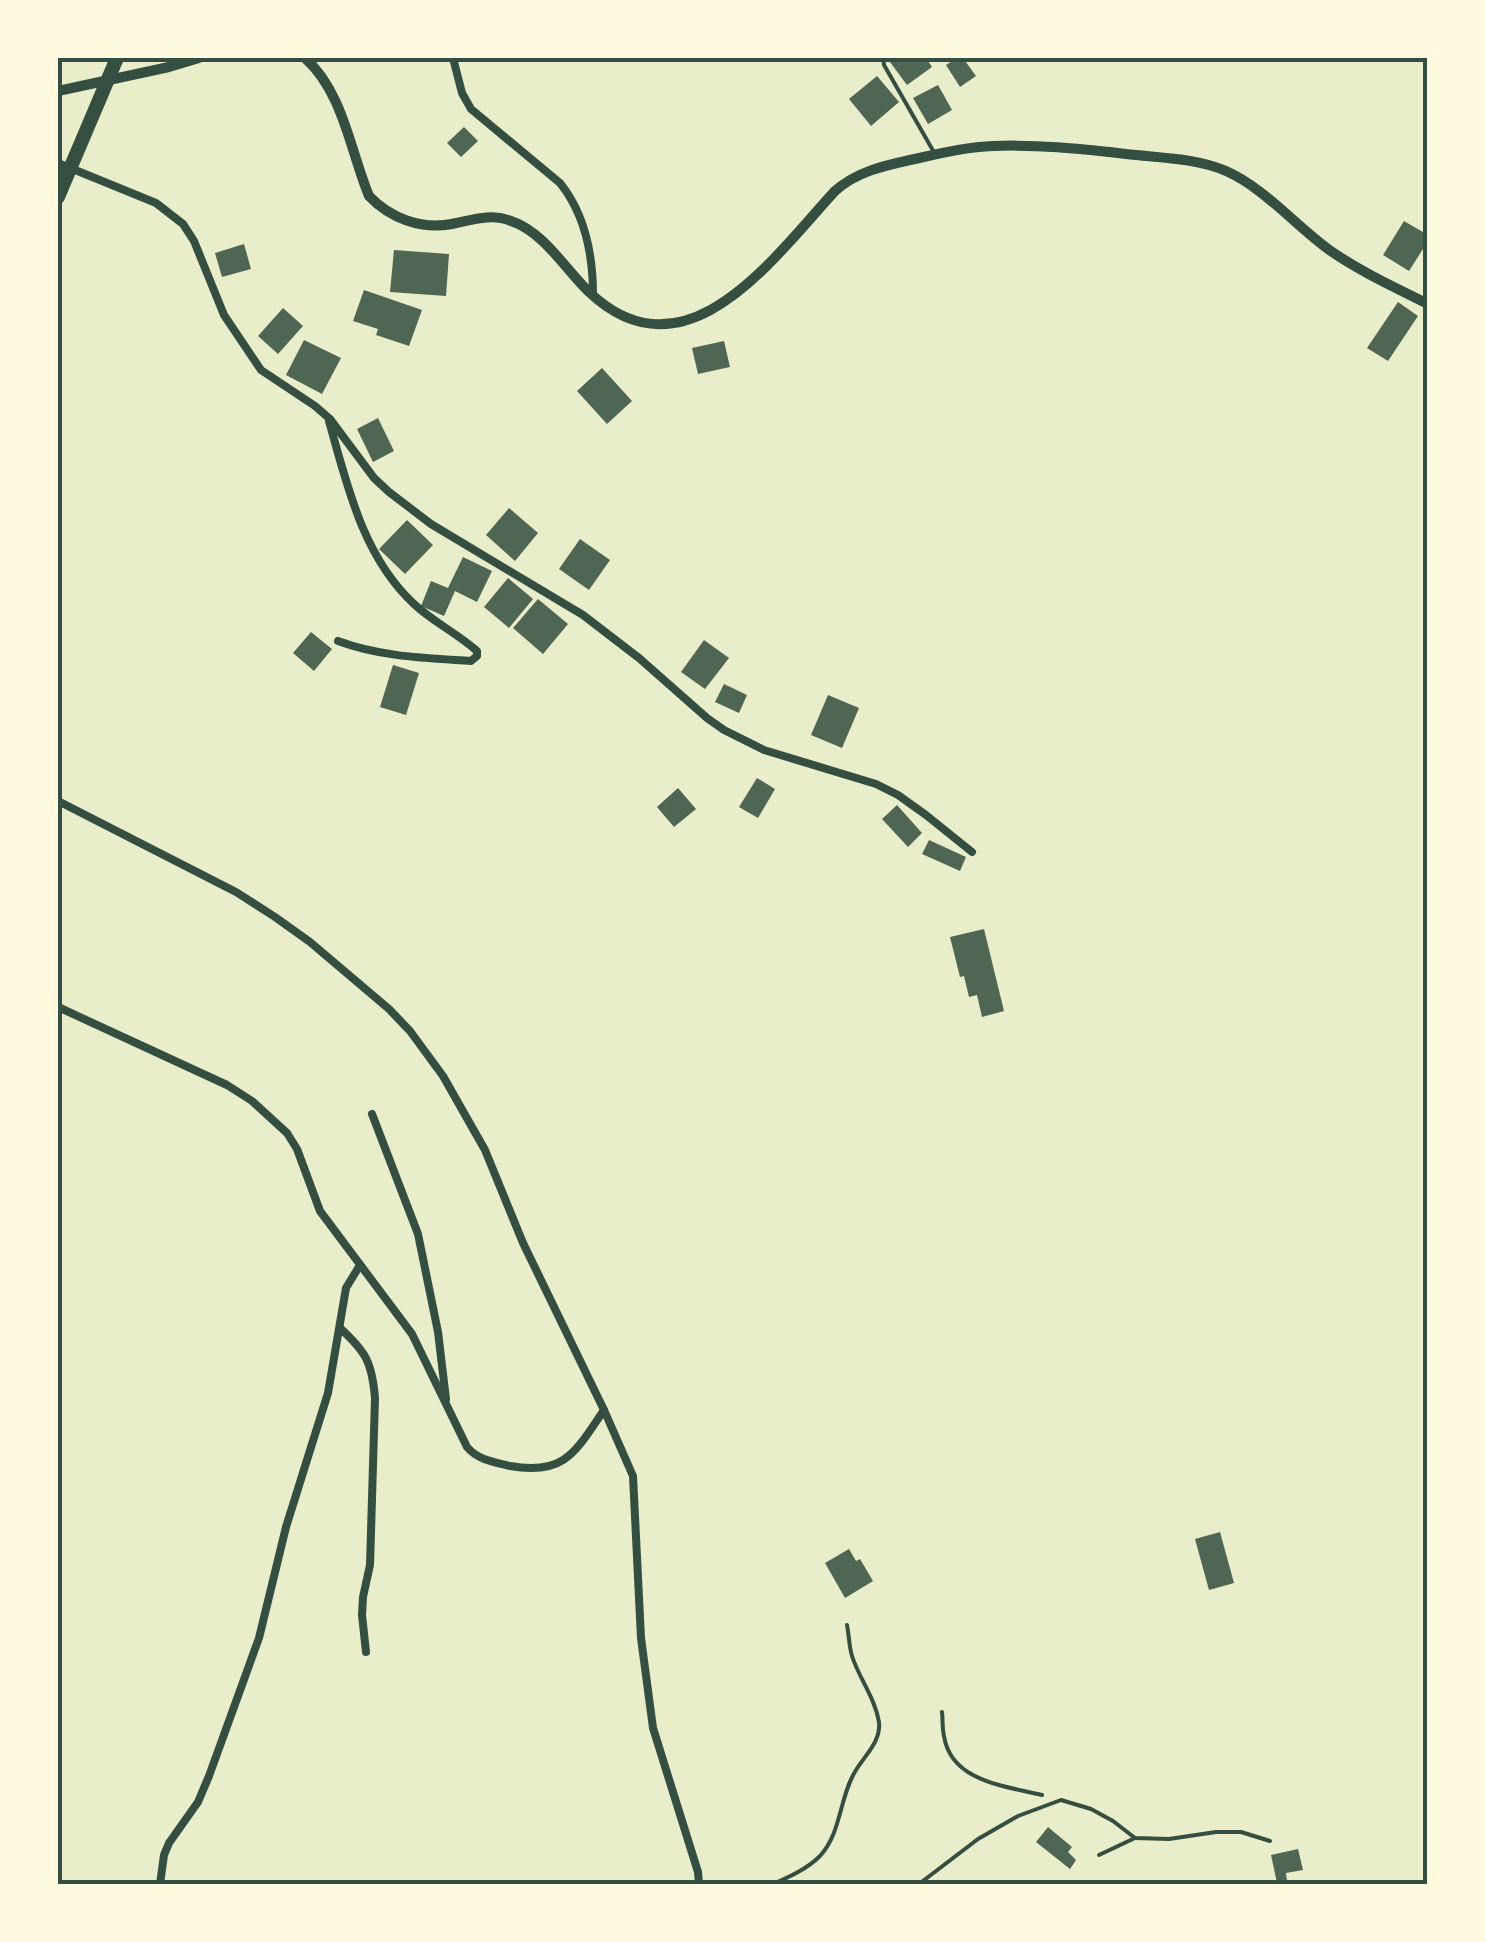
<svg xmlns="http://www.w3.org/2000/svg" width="1485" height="1942" font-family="Montserrat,sans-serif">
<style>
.building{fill:#4f6655}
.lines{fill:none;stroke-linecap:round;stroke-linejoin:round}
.path{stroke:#344e41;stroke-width:4}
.service{stroke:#344e41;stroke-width:4}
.minor{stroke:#344e41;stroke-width:8}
.tertiary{stroke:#344e41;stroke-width:10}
.motorway{stroke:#344e41;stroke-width:14}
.neatline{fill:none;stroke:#344e41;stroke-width:4}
</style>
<rect width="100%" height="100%" fill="#e9edc9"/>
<g class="building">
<polygon points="887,58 926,58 932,67 907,85"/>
<polygon points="957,58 963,58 976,76 960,87 946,65"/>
<polygon points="877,76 899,102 871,126 849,99"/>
<polygon points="938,85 952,110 928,124 913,98"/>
<polygon points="464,127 478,141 461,157 447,143"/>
<polygon points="1404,221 1428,235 1428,241 1409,271 1383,255"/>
<polygon points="244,244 251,269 222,277 215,253"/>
<polygon points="394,250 449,254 446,296 390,292"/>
<polygon points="364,290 422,310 409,346 376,335 378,329 353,321"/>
<polygon points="1398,302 1418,316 1388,361 1367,348"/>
<polygon points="283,308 303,326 278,354 258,336"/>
<polygon points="304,340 341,358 322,394 286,375"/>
<polygon points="724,341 730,367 698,374 692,348"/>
<polygon points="602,368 632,401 607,424 577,391"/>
<polygon points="378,418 394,451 373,462 357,429"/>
<polygon points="509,508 538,533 515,561 486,535"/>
<polygon points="407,520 433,545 405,574 379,549"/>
<polygon points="580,539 610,560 589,590 559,569"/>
<polygon points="463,557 492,571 477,602 455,591 444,616 421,606 431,581 448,588"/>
<polygon points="508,578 533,599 509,628 484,607"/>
<polygon points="538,599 568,624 543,654 513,628"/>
<polygon points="311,632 332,649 314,671 293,653"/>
<polygon points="704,640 729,658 705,689 681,672"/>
<polygon points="393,665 419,673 406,715 380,707"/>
<polygon points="724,684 747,695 739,713 715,702"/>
<polygon points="828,695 859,708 842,748 811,735"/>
<polygon points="757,778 775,789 758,818 739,807"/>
<polygon points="678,788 696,809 674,827 657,807"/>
<polygon points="897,805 922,833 908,847 882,819"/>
<polygon points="929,840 966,857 960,871 922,854"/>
<polygon points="984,929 1004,1011 982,1017 977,995 969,997 964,976 960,977 950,937"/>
<polygon points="1220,1532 1234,1583 1209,1590 1195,1539"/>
<polygon points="849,1549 856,1561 860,1559 873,1581 845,1598 825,1563"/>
<polygon points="1048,1827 1072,1847 1068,1852 1076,1860 1070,1869 1036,1842"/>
<polygon points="1298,1849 1303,1870 1286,1873 1287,1881 1277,1883 1271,1855"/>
</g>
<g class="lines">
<g class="path">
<path d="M942,1712C943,1720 942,1728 944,1736C951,1782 1006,1786 1042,1795"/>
<path d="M773,1884C789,1877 807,1869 820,1856C842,1832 839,1797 856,1770C866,1754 881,1741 879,1722C875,1698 859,1678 852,1656C849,1646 849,1635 847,1625"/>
</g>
<g class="service">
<polyline points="883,58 884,65 935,154"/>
<polyline points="1099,1855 1135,1838"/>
<polyline points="919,1884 978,1839 1018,1816 1061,1800 1091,1809 1113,1821 1135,1838 1169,1839 1216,1832 1241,1832 1270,1841"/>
</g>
<g class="minor">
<path d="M453,58L462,93L471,109L560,183C585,214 593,256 593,295"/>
<polyline points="58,163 156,203 183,224 194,241 224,315 261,370 315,406 330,419 374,478 389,492 431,524 583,615 639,658 707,718 724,730 764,750 876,784 898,795 926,815 972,852"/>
<path d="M329,421C347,485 363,557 414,604C433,622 457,633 477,651V656L471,661C426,658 381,657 338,641"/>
<path d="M58,801L236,892L275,917L310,942L389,1009L410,1031L443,1076L485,1150L523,1243L604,1410C576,1451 565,1476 510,1466C494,1462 478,1460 467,1447L412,1334L320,1211L297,1149L287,1133L252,1101L227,1085L58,1007"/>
<polyline points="372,1114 418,1234 438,1332 446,1399"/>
<path d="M340,1328C366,1352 372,1362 375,1398L370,1565L363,1597L362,1615L366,1652"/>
<polyline points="604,1410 633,1476 641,1638 653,1728 698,1872 699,1884"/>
<polyline points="160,1884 164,1855 169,1843 198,1802 209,1776 259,1638 286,1527 328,1393 346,1288 360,1265"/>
</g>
<g class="tertiary">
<path d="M305,58C343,92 350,150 369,196C390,218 421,230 452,224C472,220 491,213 511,221C544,232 565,269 589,292C686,384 774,257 835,191C856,172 883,166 910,160C938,154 965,147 993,146C1041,144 1089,150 1136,155C1165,158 1199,159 1226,171C1263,187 1295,225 1328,249C1359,271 1394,287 1428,304"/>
<polyline points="58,91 169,67 199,58"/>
</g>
<polyline class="motorway" points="58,197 117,58"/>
</g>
<rect width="1485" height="1942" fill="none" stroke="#fefae0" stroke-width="120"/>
<rect x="60" y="60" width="1365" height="1822" class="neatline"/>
</svg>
